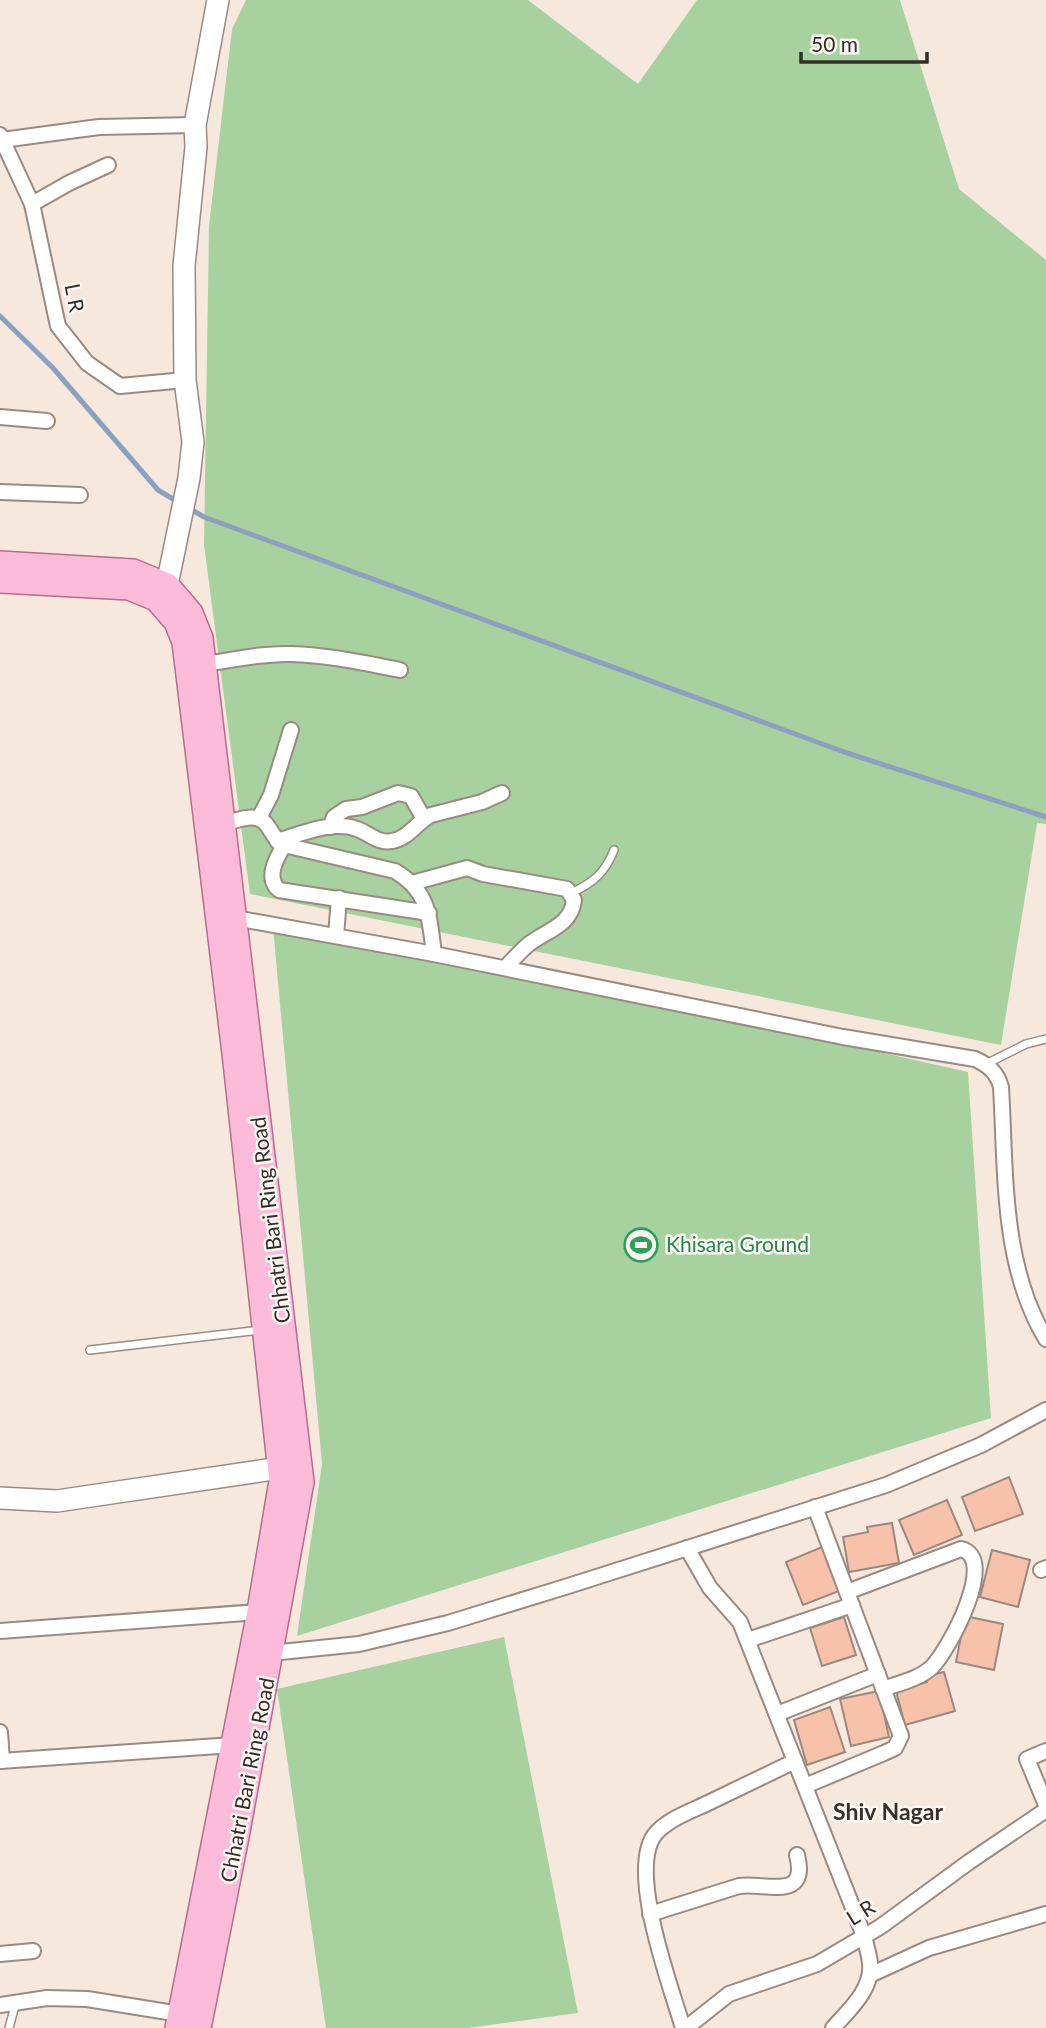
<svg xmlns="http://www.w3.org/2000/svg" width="1046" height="2028" font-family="Lato,sans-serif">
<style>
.green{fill:#a8d1a0}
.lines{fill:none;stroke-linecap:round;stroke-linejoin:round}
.stream{stroke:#8ca1bf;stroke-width:5}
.building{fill:#f8c1a9;stroke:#998982;stroke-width:2}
.lane-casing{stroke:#988b82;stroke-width:10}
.street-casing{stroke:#988b82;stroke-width:18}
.secondary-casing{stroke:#988b82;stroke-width:24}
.primary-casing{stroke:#b66c8c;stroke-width:26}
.lane{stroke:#fff;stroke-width:7}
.street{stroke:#fff;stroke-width:14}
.secondary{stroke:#fff;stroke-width:21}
.primary{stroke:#fdbbda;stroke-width:23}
.labels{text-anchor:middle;stroke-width:5;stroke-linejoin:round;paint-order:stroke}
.street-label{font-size:21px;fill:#332e2a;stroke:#fdf7f3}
.leisure-label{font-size:21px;fill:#27864d;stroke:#fdf7f3;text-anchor:start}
.neighbourhood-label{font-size:23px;font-weight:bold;fill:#3b3028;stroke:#fdf7f3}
</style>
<rect width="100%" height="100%" fill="#f7e8de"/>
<g class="green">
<polygon points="246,0 528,0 638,84 697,0 900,0 959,189 1046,260 1046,824 1037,823 1001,1045 250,894 204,545 209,226 232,29"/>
<polygon points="272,916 968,1072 991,1418 297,1636 322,1464"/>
<polygon points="504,1637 578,2013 468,2028 326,2028 277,1689"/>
</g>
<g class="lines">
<g class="stream">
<polyline points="0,316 53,368 158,490 178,502"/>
<polyline points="187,507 204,517 847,753 1046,817"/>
</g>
</g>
<g class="building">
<polygon points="1009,1477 1023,1514 975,1531 962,1497"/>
<polygon points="947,1500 962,1535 914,1555 899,1520"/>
<polygon points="892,1523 899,1563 849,1572 843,1537 868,1532 867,1527"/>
<polygon points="822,1547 839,1591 803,1605 786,1562"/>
<polygon points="992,1550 1030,1560 1018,1607 980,1597"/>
<polygon points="965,1616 1003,1624 994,1670 956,1662"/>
<polygon points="844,1617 856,1655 822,1666 810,1628"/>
<polygon points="944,1672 955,1711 905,1725 896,1691 927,1682 925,1677"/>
<polygon points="879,1691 889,1737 851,1746 840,1699"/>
<polygon points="830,1707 845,1752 807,1765 794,1720"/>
</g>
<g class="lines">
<defs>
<g id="lane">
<path d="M571,893C593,883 605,873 614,850"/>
<polyline points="986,1064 1026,1044 1046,1039"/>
<polyline points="90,1350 260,1330"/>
<polyline points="9,2028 16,2002"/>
</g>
<g id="street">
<polyline points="0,135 32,204 58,326 87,363 120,386 185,380"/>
<polyline points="2,140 99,127 195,125"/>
<polyline points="32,204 69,183 108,165"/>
<polyline points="0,417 47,421"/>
<polyline points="0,492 80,495"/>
<path d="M204,664C233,660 262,653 291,654C328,655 364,663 400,670"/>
<polyline points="259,818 271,795 291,730"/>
<path d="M223,824C239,820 259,810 269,828C274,836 276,840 284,845L395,871C430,892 429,917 434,954"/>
<polyline points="330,827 334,817 346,809 362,807 398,793 411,796 424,819"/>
<path d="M277,841C301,834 332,820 357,829C369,833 378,844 392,841C409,838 417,822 431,815L482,802L502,793"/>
<path d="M284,845C276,859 265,878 279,890L429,913"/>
<path d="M412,883L467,868L483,874L567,889L574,900C571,926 547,930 529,944C520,951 513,960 505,968"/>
<path d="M235,918L434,954L843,1037L975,1059C988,1065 997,1072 1001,1087C1006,1171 1001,1265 1046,1339"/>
<polyline points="336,936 339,898"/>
<path d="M687,1548L710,1588L740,1622L864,1936C866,1945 869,1954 870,1963C873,1989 849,2010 833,2028"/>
<polyline points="1041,1570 1046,1568"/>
<path d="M847,1592L961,1549C999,1558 948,1651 932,1667C919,1679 900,1683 883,1689"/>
<polyline points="0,1631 258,1612"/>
<polyline points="748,1640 852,1605"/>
<polyline points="271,1653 359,1644 448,1623 565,1587 886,1485 981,1445 1046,1410"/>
<polyline points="777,1714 878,1674"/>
<polyline points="0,1732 2,1761"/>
<polyline points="1046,1751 1027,1759 1046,1805"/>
<polyline points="0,1761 233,1745"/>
<polyline points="805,1786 884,1753 895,1748 901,1736 815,1507"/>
<path d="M650,1914L739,1886C765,1882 809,1902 797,1855"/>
<polyline points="0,1954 33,1951"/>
<polyline points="870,1975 929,1948 1046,1914"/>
<polyline points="0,2005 47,1998 87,1999 180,2014"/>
<path d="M683,2028C671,1987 625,1865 657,1832C671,1818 691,1811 708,1803C737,1789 766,1775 795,1761"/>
<polyline points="686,2028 729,1994 817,1964 880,1927 969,1862 1046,1810"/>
</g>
<g id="secondary">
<polyline points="167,585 189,478 193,442 185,380 184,266 196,147 195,125 218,0"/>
<polyline points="0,1498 57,1501 280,1468"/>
</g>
<g id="primary">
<polyline points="0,563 133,571 167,585 191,613 201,638 302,1482 237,1837 199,2028"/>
<polyline points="0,581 129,588 156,599 176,622 184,642 234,1053 281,1481 258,1617 177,2028"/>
</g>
</defs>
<use href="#lane" class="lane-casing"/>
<use href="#street" class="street-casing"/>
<use href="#secondary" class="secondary-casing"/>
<use href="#primary" class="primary-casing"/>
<use href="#lane" class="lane"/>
<use href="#street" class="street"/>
<use href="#secondary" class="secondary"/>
<use href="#primary" class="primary"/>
</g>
<defs>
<symbol id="stadium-ring" viewBox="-11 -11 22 22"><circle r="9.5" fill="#fdf7f3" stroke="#2e9e5b" stroke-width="1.5"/><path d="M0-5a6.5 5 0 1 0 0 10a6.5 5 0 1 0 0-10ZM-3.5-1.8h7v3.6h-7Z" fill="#2e9e5b"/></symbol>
</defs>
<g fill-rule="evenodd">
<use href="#stadium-ring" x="622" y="1226" width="38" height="38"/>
</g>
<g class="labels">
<g class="street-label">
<text transform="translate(74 298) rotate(79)" y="7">L R</text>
<text transform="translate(271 1220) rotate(-97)" y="7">Chhatri Bari Ring Road</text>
<text transform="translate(248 1780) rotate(-79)" y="7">Chhatri Bari Ring Road</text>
<text transform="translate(861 1913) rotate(-32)" y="7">L R</text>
</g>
<g class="leisure-label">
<text x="666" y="1252">Khisara Ground</text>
</g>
<g class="neighbourhood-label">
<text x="888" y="1820">Shiv Nagar</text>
</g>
</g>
<path d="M801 52v10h126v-10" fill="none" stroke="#332e2a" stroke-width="3.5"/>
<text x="811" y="52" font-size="21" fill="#332e2a" stroke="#fdf7f3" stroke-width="5" paint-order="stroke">50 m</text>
</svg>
